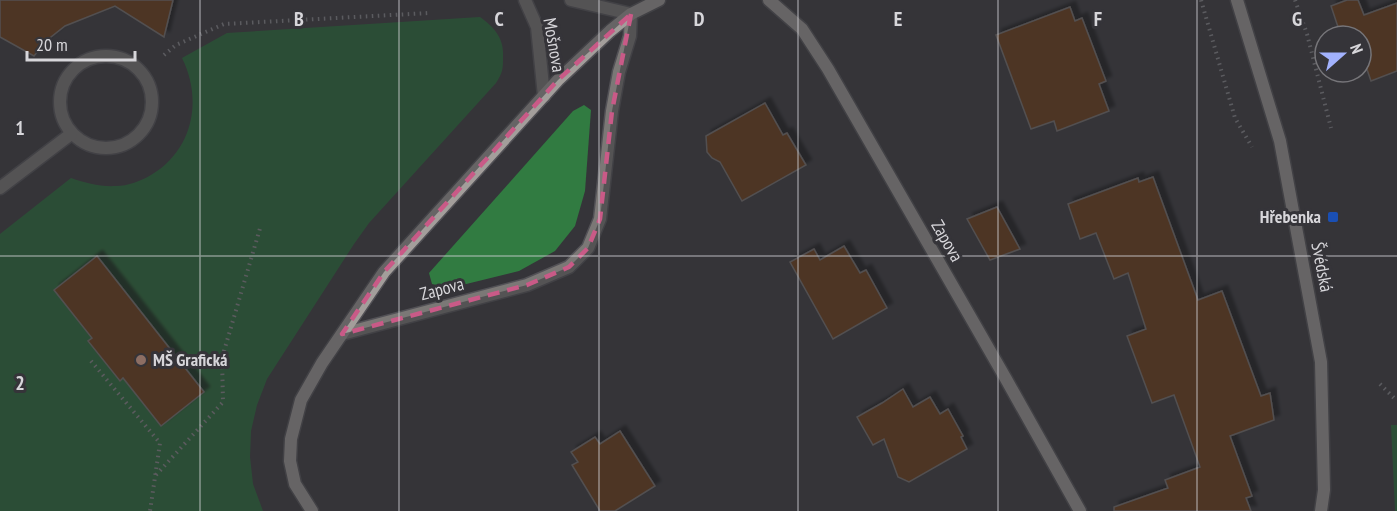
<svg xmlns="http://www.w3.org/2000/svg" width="1397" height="511" font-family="'PT Sans Narrow',sans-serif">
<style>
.green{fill:#216c33}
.forest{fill:#317b41}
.building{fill:#6c360c;stroke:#77706d;stroke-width:1.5;filter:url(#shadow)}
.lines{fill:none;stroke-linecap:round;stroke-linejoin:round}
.street-casing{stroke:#525156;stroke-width:15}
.secondary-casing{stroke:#525156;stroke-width:15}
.path{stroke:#8a898e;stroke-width:4;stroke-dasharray:1.5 4.5;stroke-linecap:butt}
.street{stroke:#7b7876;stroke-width:12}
.secondary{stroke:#a39e9b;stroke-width:12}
.marked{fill:none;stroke:#c95a87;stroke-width:4.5;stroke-dasharray:12 8;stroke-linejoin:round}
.grid{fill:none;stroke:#d7d6da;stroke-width:1.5;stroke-opacity:0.55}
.transit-dot{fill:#1a4fb4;stroke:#353439;stroke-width:2}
.education-dot{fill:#8d6e63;stroke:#353439;stroke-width:2}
.labels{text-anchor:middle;stroke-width:6;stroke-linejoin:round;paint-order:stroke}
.street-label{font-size:18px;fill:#d7d6da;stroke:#353439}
.poi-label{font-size:18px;font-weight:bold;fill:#d7d6da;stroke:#353439;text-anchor:end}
.grid-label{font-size:20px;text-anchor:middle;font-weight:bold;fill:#d7d6da;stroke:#353439;stroke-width:6;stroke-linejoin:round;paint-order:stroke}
</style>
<defs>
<filter id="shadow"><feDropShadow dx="5.5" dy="-5.5" stdDeviation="1.5" flood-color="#0009"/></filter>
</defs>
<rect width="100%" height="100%" fill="#353439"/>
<g class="green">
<path d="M480,17C494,27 504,38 503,56C503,69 503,72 496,83L369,223L354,244L267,379L257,405L251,431L250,457L253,484L263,511H0V234L71,178C86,183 100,187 116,186C128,186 141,181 151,175C193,150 203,100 182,58L227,33Z"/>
<polygon points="1391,425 1397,425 1397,511 1395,511"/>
</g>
<polygon class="forest" points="584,105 591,110 585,191 575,226 555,251 519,271 450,288 432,284 429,273 573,111"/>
<g class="building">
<polygon points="0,0 173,0 164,37 115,6 65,26 46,41 34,56 0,37"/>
<polygon points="1347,0 1358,0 1364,15 1397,3 1397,71 1371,81 1361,52 1361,36 1341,36 1331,6"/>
<polygon points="1070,7 1075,21 1082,18 1106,81 1099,84 1109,111 1057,131 1054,121 1031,129 996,35"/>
<polygon points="765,103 783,135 787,133 806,165 742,201 720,162 712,158 707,152 706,136"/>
<polygon points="1153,177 1198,300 1222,291 1261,396 1270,393 1274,420 1230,436 1252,496 1246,498 1251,511 1114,511 1114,507 1168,488 1165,480 1200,467 1174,395 1152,403 1127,336 1146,329 1128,273 1114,279 1096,233 1080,239 1068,204 1138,178 1139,182"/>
<polygon points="997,207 1020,249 990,260 967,219"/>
<polygon points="844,246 860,273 866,270 887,308 833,339 790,262 814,249 820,260"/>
<polygon points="97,256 204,392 161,426 123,378 120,381 88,341 92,338 54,290"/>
<polygon points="903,389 913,407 930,397 940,414 948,409 963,436 961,437 967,449 909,482 898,477 884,439 873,445 857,417 882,403"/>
<polygon points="620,431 655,486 615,511 600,511 572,465 578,462 571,452 595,437 600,444"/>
</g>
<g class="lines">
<defs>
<g id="street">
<polyline points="525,0 537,27 544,96"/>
<circle cx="106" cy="102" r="46"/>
<polyline points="0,188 71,134"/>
<polyline points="342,334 527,285 569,267 588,248 600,219 612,111 619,72 630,36 631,14 571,0"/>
</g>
<g id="secondary">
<polyline points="769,0 802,29 828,69 1006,379 1080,511"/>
<polyline points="1237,0 1280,141 1321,362 1324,490 1321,511"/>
<polyline points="312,511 295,484 290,461 291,439 301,400 322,363 384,272 558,80 610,31 631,14 659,0"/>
</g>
</defs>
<use href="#street" class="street-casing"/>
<use href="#secondary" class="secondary-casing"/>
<g class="path">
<polyline points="1201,0 1235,118 1252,147"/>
<polyline points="1295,0 1307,34 1331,128"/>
<polyline points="164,55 176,45 224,24 429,13"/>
<polyline points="91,361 160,443 150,511"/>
<polyline points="1380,384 1397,401"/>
<polyline points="156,475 223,402 222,358 261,225"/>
</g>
<use href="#street" class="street"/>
<use href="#secondary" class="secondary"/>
</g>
<path d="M0 0H1397V511H0ZM631,14L612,111L600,219L588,248L569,267L527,285L342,334L384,272L558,80Z" fill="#353439" fill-opacity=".55" fill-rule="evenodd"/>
<path class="marked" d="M631,14L612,111L600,219L588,248L569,267L527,285L342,334L384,272L558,80Z"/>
<path class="grid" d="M200,0V511M399,0V511M599,0V511M798,0V511M998,0V511M1197,0V511M0,256H1397"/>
<rect class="transit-dot" x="1327" y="211" width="12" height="12" rx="3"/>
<circle class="education-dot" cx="141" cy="360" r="6"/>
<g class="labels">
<g class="street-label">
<text transform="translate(554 45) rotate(80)" y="6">Mošnova</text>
<text transform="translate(947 241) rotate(60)" y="6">Zapova</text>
<text transform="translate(1322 267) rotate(79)" y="6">Švédská</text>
<text transform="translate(442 289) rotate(-15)" y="6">Zapova</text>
</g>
<g class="poi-label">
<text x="1321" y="223">Hřebenka</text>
<text x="153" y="366" text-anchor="start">MŠ Grafická</text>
</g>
</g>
<g class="grid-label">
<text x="299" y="26">B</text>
<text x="499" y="26">C</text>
<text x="699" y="26">D</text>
<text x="898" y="26">E</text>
<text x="1098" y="26">F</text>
<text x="1297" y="26">G</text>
<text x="20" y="135">1</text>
<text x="20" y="390">2</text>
</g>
<g transform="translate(1343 54) rotate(69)"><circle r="28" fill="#353439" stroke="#767579" stroke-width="1.5"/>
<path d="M0-4.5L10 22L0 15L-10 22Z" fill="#a2b2fd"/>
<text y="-9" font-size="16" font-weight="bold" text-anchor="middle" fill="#d7d6da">N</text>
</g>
<path d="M27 51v9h108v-9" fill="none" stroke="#d7d6da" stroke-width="3"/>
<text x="36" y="51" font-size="18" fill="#d7d6da" stroke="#353439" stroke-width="4.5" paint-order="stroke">20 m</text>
</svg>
